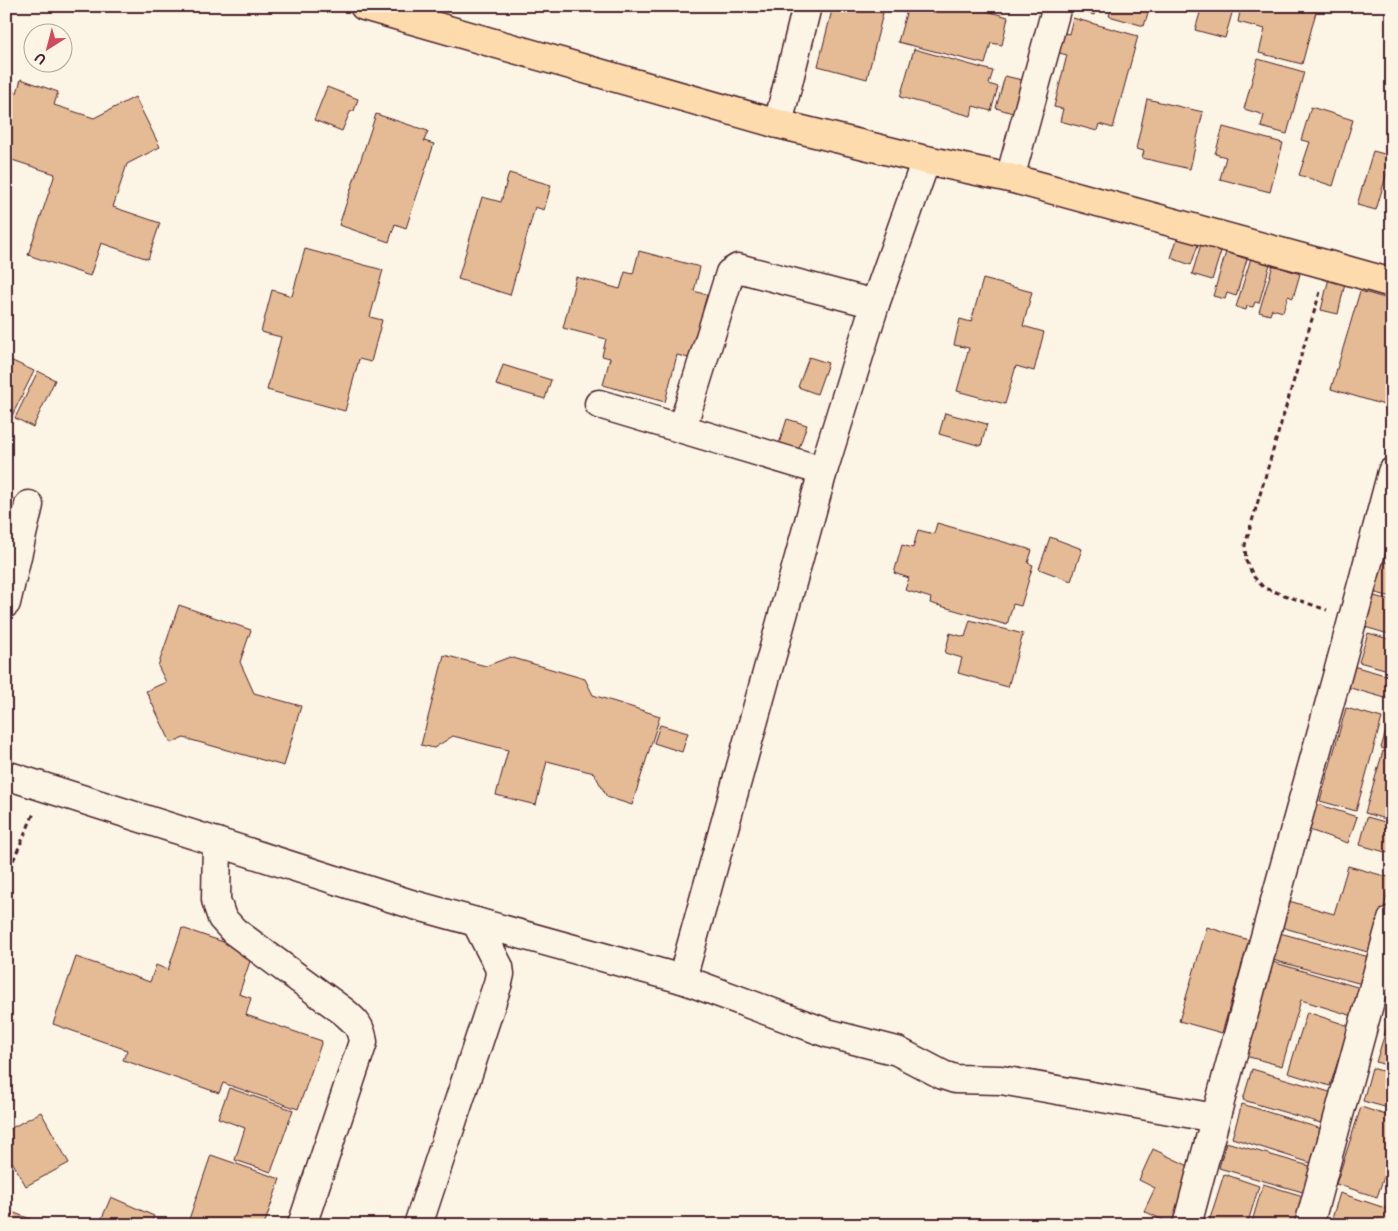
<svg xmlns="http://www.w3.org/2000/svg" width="1398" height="1231" font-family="'Balsamiq Sans',sans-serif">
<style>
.building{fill:#e4bb94;stroke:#4a1f2b}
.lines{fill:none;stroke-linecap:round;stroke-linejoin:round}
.minor-casing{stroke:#4a1f2b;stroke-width:31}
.major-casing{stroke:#4a1f2b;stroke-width:31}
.path{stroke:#4a1f2b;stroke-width:3;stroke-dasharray:5 4;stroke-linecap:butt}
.minor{stroke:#fcf5e5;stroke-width:28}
.major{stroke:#fedbac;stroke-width:28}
</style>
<rect width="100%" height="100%" fill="#fcf5e5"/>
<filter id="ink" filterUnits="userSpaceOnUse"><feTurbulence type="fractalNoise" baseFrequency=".02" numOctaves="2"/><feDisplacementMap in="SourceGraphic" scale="10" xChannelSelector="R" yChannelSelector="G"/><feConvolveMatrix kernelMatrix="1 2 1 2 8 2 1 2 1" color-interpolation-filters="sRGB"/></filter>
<g filter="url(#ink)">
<g class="building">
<polygon points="833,6 857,6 883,13 867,79 818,66"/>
<polygon points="908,6 969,6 1008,17 1002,45 991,43 985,64 898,42"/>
<polygon points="1065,6 1096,6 1094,15"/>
<polygon points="1112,6 1150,6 1144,26 1109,16"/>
<polygon points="1202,6 1234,6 1225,38 1195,30"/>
<polygon points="1241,6 1292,6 1316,12 1302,64 1259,53 1265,29 1238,22"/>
<polygon points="1073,18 1138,36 1113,128 1099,124 1097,131 1060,121 1063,109 1054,107 1067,55 1052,51 1058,31 1069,34"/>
<polygon points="914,49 993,71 989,84 998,87 991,111 973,106 971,116 900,97"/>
<polygon points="1258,59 1304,72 1287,134 1261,127 1264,115 1244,109"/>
<polygon points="1005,76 1026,81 1016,114 996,108"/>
<polygon points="21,79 58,92 54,105 94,118 135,97 160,147 127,164 113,207 160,223 148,259 101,243 90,276 28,255 55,174 6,158 6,89 17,93"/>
<polygon points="327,87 358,99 354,111 350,112 342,131 314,120"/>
<polygon points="1147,99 1203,112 1190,169 1142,158 1144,151 1136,149"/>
<polygon points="1311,107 1353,120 1333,186 1299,175 1310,142 1301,140"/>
<polygon points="376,114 428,131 424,141 434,144 406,228 395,224 389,242 339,225"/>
<polygon points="1223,127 1283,143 1270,192 1220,179 1226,157 1215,154"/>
<polygon points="1373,151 1392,156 1376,210 1357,205"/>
<polygon points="509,173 551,185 544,210 535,207 510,295 458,279 482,197 501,202"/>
<polygon points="1178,236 1199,242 1191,265 1171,258"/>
<polygon points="1202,241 1222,248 1212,280 1192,274"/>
<polygon points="305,249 383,270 370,317 382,320 371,362 359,359 345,411 267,390 281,337 261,332 272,290 292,296"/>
<polygon points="639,251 700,267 694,291 707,295 703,309 728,315 718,356 691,349 689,358 677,355 665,402 603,385 610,358 602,356 606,339 563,328 576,277 620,289 625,272 633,274"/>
<polygon points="1226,252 1247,259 1236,296 1227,293 1225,299 1213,296"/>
<polygon points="1251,258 1270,264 1259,303 1255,302 1253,307 1247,306 1246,310 1236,307"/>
<polygon points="1273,265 1300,274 1293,298 1288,296 1283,312 1272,309 1270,315 1259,312"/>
<polygon points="1329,278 1345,283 1338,314 1321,310"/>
<polygon points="983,279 1032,292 1023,326 1044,332 1034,371 1016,366 1005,404 957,391 969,348 954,345 960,319 971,322"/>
<polygon points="1360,291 1392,300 1391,407 1331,389"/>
<polygon points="809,357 828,363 817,394 798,387"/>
<polygon points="6,358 34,371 6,428"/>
<polygon points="503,365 551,380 545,399 496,385"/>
<polygon points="38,371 55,380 33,427 15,418"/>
<polygon points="945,413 987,424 981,446 939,434"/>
<polygon points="787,419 807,425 797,454 778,447"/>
<polygon points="937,523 1032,550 1028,563 1033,565 1021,606 1013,604 1007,625 930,603 931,598 905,590 909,578 894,573 902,545 913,548 918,530 934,534"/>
<polygon points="1050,537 1082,549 1071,581 1039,569"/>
<polygon points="1381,561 1392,564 1392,597 1372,592"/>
<polygon points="1367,594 1392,601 1392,635 1358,625"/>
<polygon points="179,605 251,630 240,662 254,693 301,706 284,766 184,738 171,743 146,691 166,682 158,666"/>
<polygon points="970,620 1023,634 1008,687 958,673 962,658 945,653 950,633 965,637"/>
<polygon points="1368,633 1392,640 1392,671 1359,662"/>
<polygon points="444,655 486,666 510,657 585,679 593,695 660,716 632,805 607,797 594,773 547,761 536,805 496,795 508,750 453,736 434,748 421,745"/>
<polygon points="1353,666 1392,677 1392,700 1347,687"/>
<polygon points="1346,708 1382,718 1356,811 1320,801"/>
<polygon points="1392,710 1392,750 1381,748"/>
<polygon points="660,725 688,733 682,752 654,743"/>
<polygon points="1383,751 1392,753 1392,821 1365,813"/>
<polygon points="1317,804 1357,817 1348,843 1309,830"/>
<polygon points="1367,817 1392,824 1392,854 1360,845"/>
<polygon points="1348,866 1392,878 1371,953 1281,927 1289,901 1334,914"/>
<polygon points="1207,927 1249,940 1222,1033 1179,1021"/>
<polygon points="182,928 253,952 239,994 251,998 246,1015 322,1041 298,1109 223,1083 219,1093 123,1060 127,1050 53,1024 76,957 150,982 156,965 168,970"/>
<polygon points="1276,932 1369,957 1362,984 1269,959"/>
<polygon points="1269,961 1364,989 1356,1017 1301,1000 1282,1066 1242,1055"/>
<polygon points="1392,1011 1392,1067 1376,1062"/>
<polygon points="1307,1012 1349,1026 1330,1086 1288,1073"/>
<polygon points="1372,1068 1392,1074 1392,1109 1363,1101"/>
<polygon points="1252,1069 1333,1093 1324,1124 1243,1100"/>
<polygon points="229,1088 293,1110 271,1172 235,1160 245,1128 218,1118"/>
<polygon points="1242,1104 1325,1130 1314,1164 1232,1138"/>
<polygon points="1361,1107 1392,1117 1392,1177 1385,1174 1377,1197 1336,1184"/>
<polygon points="41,1112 69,1163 26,1186 6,1151 6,1131"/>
<polygon points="1226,1142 1313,1167 1306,1193 1219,1168"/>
<polygon points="1153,1149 1197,1170 1171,1224 1144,1211 1155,1188 1139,1180"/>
<polygon points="211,1155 280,1179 264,1225 187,1225"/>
<polygon points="1224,1174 1259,1186 1247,1225 1208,1225"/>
<polygon points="1263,1184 1303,1196 1294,1225 1251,1225"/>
<polygon points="1392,1188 1392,1225 1377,1220 1376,1225 1330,1225 1340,1193 1385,1208"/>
<polygon points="111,1197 154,1216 150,1225 99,1225"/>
<polygon points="6,1210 47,1225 6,1225"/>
</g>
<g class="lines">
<defs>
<g id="minor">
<polyline points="778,124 807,6"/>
<polyline points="1010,178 1057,6"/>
<polyline points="599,404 823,471"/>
<polyline points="682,428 730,273 738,268 875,304"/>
<polyline points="6,603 29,505"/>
<polyline points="6,775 411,904 682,979 827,1033 897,1051 943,1075 955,1079 1001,1080 1215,1118"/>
<path d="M217,842L216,900L222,918L234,931L343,1011C355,1021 361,1026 363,1042L302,1225"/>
<polyline points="682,979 823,471 875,304 926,160"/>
<polyline points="418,1225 498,983 500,974 499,967 476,922"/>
<path d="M1187,1225C1253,973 1326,724 1392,472"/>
<polyline points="1309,1225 1392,920"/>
</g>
<polyline id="major" points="364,6 778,124 926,160 1010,178 1328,265 1392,283"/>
</defs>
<use href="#minor" class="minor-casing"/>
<use href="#major" class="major-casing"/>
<g class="path">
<polyline points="1320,292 1245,545 1246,561 1254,577 1264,588 1327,610"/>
<polyline points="6,877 34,813"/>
</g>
<use href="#minor" class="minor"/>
<use href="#major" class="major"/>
</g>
</g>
<rect width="1398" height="1231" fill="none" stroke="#fcf5e5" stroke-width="25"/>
<rect x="12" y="12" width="1373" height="1206" fill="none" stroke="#4a1f2b" stroke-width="2" filter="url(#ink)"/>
<g transform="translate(48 48) rotate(216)"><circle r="24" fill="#fcf5e5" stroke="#b59f9b"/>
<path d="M0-4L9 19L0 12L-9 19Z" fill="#d1495b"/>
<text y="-8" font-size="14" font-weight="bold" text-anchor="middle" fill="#4a1f2b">U</text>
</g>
</svg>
